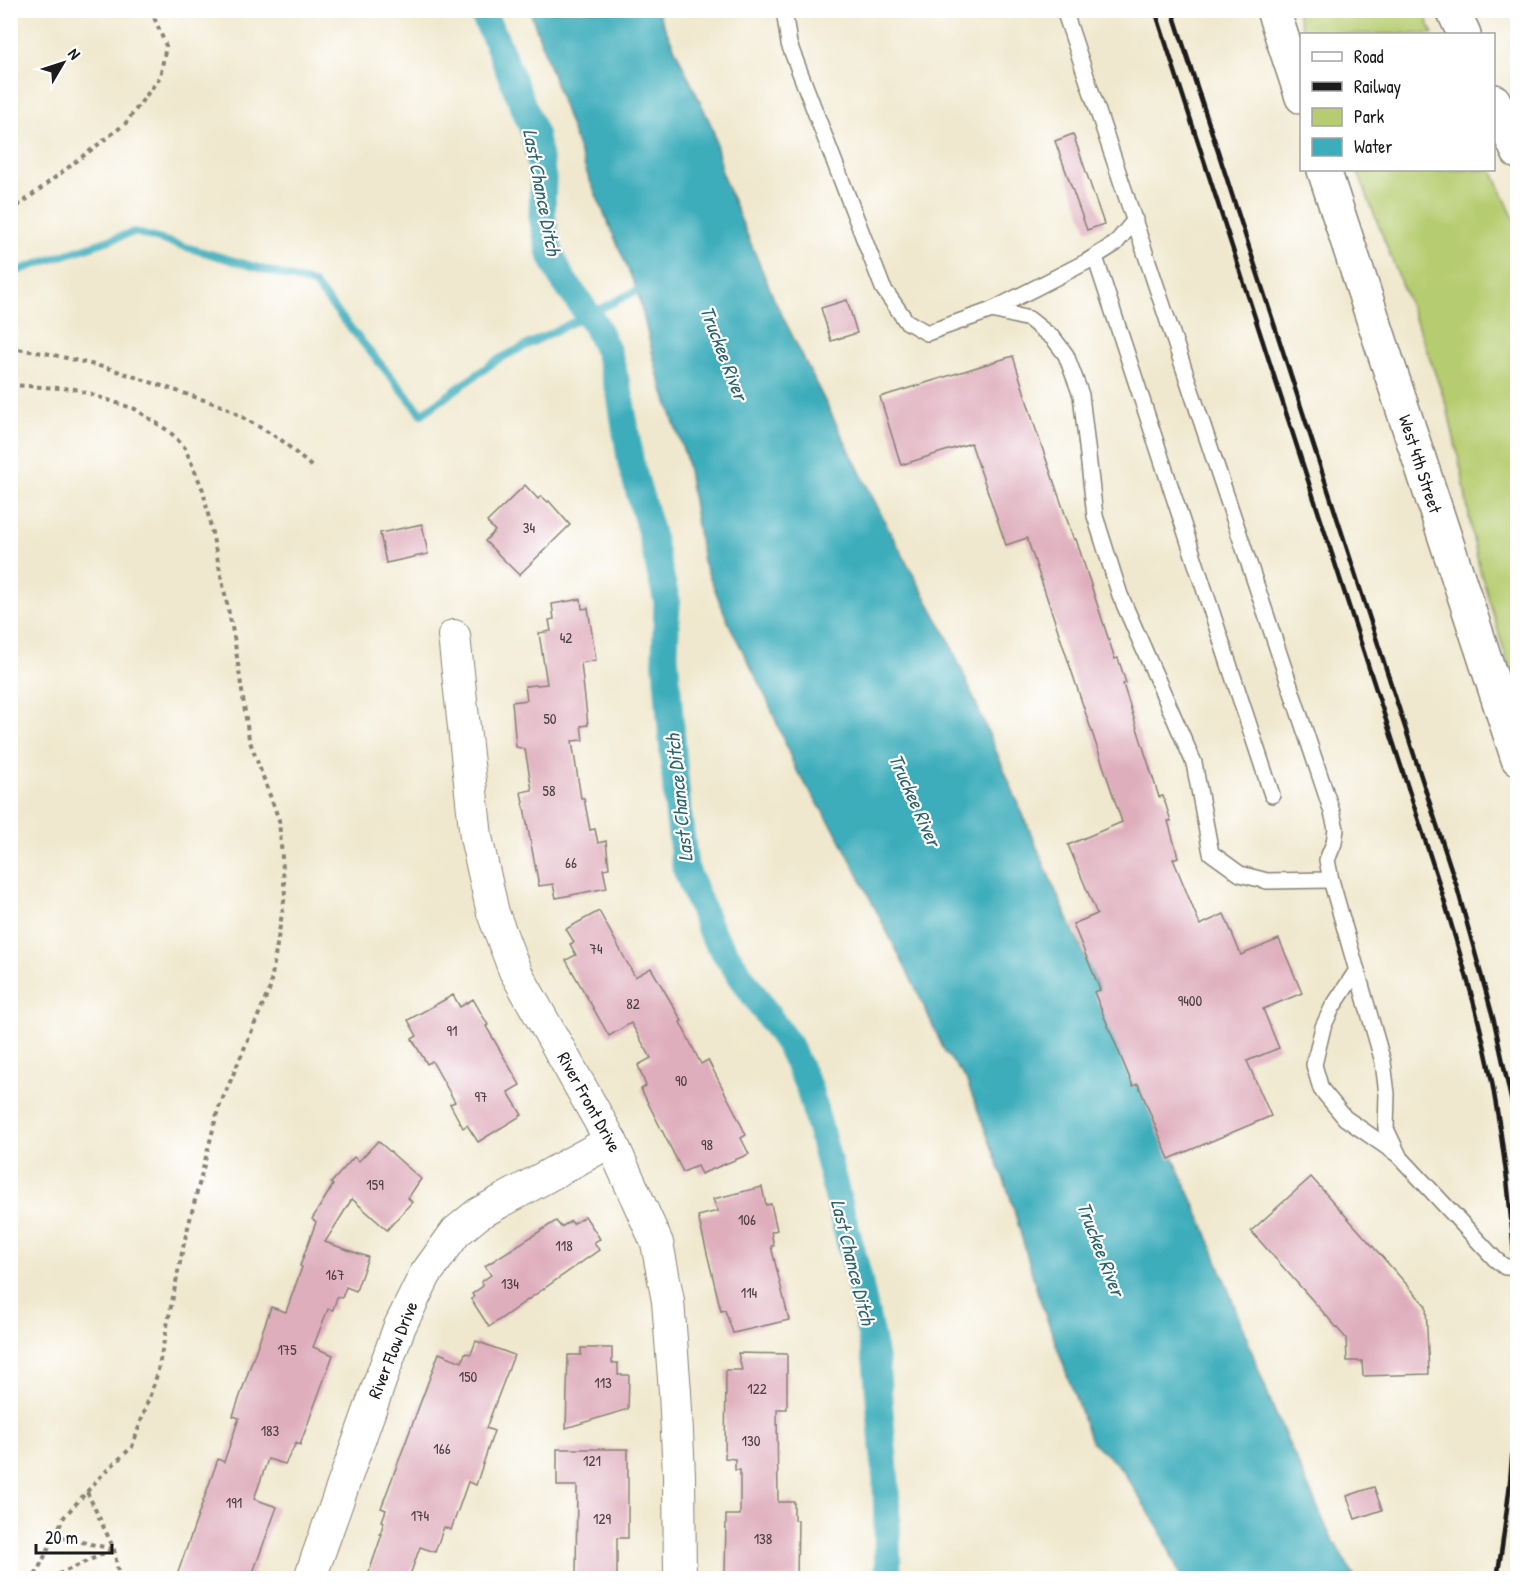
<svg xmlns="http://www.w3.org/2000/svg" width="1528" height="1589" font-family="'Patrick Hand',sans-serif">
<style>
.green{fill:#b6cc70;stroke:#697446;stroke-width:1.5}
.water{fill:#3eadbb;stroke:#2d646c;stroke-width:1.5}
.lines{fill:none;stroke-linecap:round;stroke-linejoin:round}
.stream{stroke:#3eadbb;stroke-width:8}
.canal{stroke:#3eadbb;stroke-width:27}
.building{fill:#dfaebd}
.lane-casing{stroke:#868275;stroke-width:18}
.street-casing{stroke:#868275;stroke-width:34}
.secondary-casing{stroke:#868275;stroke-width:36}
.highway-casing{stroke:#868275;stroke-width:36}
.path{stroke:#868275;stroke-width:4;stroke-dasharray:4.5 4.5;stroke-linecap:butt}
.lane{stroke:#fff;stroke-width:15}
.street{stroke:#fff;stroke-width:32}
.secondary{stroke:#fff;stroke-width:33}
.highway{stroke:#fff;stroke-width:33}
.rail{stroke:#1c1c1c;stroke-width:4.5}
.labels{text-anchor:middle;stroke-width:4.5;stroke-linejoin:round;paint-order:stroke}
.number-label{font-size:15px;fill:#4d4044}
.street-label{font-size:18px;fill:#1c1c1c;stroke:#fff}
.water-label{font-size:20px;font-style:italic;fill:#2d646c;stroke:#fff}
</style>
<rect width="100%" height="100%" fill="#fff"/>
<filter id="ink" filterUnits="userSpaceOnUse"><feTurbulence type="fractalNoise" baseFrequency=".0167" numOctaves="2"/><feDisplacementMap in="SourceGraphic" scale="12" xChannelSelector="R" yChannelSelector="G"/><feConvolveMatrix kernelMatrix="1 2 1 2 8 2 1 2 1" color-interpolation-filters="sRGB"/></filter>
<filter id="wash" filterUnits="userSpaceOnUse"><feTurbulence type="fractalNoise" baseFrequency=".008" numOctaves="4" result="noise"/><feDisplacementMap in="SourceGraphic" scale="24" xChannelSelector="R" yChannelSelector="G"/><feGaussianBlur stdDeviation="1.35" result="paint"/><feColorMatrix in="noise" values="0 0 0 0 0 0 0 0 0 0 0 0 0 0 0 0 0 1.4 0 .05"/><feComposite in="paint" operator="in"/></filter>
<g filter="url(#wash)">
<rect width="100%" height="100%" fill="#f0e8ce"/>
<g class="green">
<polygon points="1296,11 1423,11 1433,34 1304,34"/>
<polygon points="1357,170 1492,170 1517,226 1517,694 1480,570 1472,534 1462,474 1447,407 1421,334"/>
</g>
<polygon class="water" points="530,11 657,11 713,129 723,177 774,299 888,528 949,640 1049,876 1206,1231 1274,1410 1328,1531 1355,1578 1181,1578 1161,1531 1119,1466 1091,1441 1038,1294 1010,1196 966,1079 945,1052 917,991 838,835 795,768 767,699 729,624 703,561 686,458 658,375 637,290 588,176"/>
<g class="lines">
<polyline class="stream" points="10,273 134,232 314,284 422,414 497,360 644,287"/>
<polyline class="canal" points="481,10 496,40 534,132 543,178 542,216 549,250 561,277 595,324 608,352 620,395 631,464 650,530 667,602 665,655 677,802 685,867 712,934 789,1046 809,1088 858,1274 876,1362 886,1483 888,1578"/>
</g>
<g id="blocks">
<g class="building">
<polygon points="1073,134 1104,224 1087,230 1055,141"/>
<polygon points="847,300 857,333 831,341 821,308"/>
<polygon points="1013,356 1034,424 1074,540 1076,539 1115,659 1118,658 1126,683 1123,684 1159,797 1163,796 1171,821 1168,821 1178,857 1173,859 1200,925 1224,914 1241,955 1279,939 1302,993 1263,1009 1279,1048 1247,1061 1271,1116 1169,1159 1138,1084 1133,1086 1094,992 1100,990 1073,924 1097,914 1068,845 1122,822 1027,538 1006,545 971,443 901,465 880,397"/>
<polygon points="525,485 538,499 541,496 548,502 549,501 570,525 519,575 485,541 495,531 487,522"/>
<polygon points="422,524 428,554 386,563 380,533"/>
<polygon points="581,599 582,609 588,608 596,660 581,663 588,725 581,726 583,740 572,741 581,798 584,798 590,830 595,829 598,843 606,841 609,868 603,869 607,888 556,898 553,884 539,886 521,792 532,790 525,749 516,747 512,702 527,700 525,686 547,684 539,633 551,631 549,620 554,619 552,604"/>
<polygon points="599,911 635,977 651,968 682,1021 680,1022 701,1064 708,1060 734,1110 746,1135 741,1138 749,1154 701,1174 697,1166 683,1172 641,1089 646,1086 638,1065 651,1058 631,1023 609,1036 566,960 576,955 570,944 574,942 566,929"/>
<polygon points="453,995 460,1007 473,999 488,1025 486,1026 520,1085 508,1092 522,1115 478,1142 467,1125 463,1128 450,1104 455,1102 432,1061 427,1064 412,1039 417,1036 408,1020"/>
<polygon points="378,1141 421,1179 408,1198 412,1202 387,1230 352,1199 325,1242 368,1257 356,1291 346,1287 342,1298 337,1297 333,1310 328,1309 313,1347 333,1355 300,1445 296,1443 285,1464 268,1459 254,1499 277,1507 251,1578 176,1578 218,1459 224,1462 239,1418 233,1416 271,1307 286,1312 302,1267 300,1266 316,1222 312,1219 333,1185 331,1183 354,1157 359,1161"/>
<polygon points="1311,1177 1426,1306 1429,1374 1363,1376 1362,1361 1347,1361 1346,1338 1251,1231"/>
<polygon points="762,1187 766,1205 771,1204 777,1230 771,1232 774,1246 771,1246 789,1320 733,1333 725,1310 721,1311 698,1216 718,1211 713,1199"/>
<polygon points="585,1216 600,1239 594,1242 599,1250 489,1327 471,1299 474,1297 472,1294 483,1286 481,1282 491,1275 485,1266 556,1221 561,1227 571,1221 573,1224"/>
<polygon points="476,1341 514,1355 486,1428 494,1431 476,1485 468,1482 451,1530 444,1527 435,1552 420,1547 409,1578 367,1578 382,1534 380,1534 384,1522 382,1521 386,1510 381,1508 439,1353 462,1362 465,1353 471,1354"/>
<polygon points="581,1348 612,1348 612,1363 618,1363 618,1375 629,1375 628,1409 566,1428 568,1355 581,1355"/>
<polygon points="738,1353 787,1354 787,1409 777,1409 778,1502 794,1502 794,1520 798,1520 797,1578 725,1578 726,1515 740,1515 740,1470 735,1470 735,1459 725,1458 726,1370 742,1370"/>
<polygon points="557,1449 628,1449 628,1538 617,1538 617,1578 576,1578 577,1486 557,1486"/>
<polygon points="1374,1487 1382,1510 1355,1519 1347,1496"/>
</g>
</g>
</g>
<g filter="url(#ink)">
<use href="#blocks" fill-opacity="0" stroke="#868275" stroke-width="1.5"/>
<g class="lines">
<defs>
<g id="lane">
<polyline points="784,10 789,44 883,288 906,321 927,333 992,310 1029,319 1054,339 1066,355 1081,395 1095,516 1120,595 1194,763 1211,853 1240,874 1267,881 1331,880"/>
<polyline points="1064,10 1332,812 1336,829 1334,843 1327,860 1331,880 1383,1062 1387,1094 1386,1129 1399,1156 1495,1259 1505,1267 1518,1267"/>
<polyline points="1095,257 1272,795"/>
<polyline points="992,310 1086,262 1115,244 1135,220"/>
<polyline points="1357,970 1332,1008 1323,1027 1314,1065 1321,1089 1345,1118 1397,1154"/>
</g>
<g id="street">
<polyline points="454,636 476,837 493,913 515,971 611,1141 657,1243 668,1301 675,1392 679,1475 680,1578"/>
<polyline points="310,1578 399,1328 425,1275 456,1232 478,1214 611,1141"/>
</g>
<g id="secondary">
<polyline points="1273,10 1302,97"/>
<polyline points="1324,170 1518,759"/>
</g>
<g id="highway">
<polyline points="1453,10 1464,34"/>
<polyline points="1494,101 1518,152"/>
</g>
</defs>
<use href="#lane" class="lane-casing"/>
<use href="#street" class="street-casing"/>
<use href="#secondary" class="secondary-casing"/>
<use href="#highway" class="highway-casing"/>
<g class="path">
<polyline points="10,212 125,124 160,77 166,46 151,10"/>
<polyline points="10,348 50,354 111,369 225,407 280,439 312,467"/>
<polyline points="10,385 75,389 135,409 170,432 185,448 203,490 234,637 249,739 279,820 285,895 270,988 218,1110 184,1243 157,1375 132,1447 101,1476 64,1517 34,1578"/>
<polyline points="87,1492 114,1549 119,1578"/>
<polyline points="55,1536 113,1549"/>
<polyline points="50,1578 114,1549"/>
</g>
<use href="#lane" class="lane"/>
<use href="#street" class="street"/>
<use href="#secondary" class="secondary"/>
<use href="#highway" class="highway"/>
<g class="rail">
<path d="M1155,10L1438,880C1458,947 1479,1014 1492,1082C1523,1246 1525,1414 1497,1578"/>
<polyline points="1172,10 1456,884 1494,1021 1518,1131"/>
<polyline points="1513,1578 1518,1550"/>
</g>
</g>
</g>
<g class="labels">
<g class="number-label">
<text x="529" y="533">34</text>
<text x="566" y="643">42</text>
<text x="550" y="724">50</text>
<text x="549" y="796">58</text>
<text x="571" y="868">66</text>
<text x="596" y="954">74</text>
<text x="1190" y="1006">9400</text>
<text x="633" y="1009">82</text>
<text x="452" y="1036">91</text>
<text x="681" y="1086">90</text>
<text x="481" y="1102">97</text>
<text x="707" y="1150">98</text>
<text x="375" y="1190">159</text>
<text x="747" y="1225">106</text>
<text x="564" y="1251">118</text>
<text x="335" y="1280">167</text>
<text x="510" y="1289">134</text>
<text x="749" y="1298">114</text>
<text x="287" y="1355">175</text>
<text x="468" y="1382">150</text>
<text x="603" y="1388">113</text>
<text x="757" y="1394">122</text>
<text x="270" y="1436">183</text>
<text x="751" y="1446">130</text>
<text x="442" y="1454">166</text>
<text x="592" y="1466">121</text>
<text x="234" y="1508">191</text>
<text x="420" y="1521">174</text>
<text x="602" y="1524">129</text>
<text x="763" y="1544">138</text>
</g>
<g class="street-label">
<text transform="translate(1420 464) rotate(72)" y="6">West 4th Street</text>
<text transform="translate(589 1102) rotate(61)" y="6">River Front Drive</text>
<text transform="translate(393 1350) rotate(-68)" y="6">River Flow Drive</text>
</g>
<g class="water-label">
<text transform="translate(542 192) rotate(79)" y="7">Last Chance Ditch</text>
<text transform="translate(724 353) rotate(69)" y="7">Truckee River</text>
<text transform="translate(679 798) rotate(-96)" y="7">Last Chance Ditch</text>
<text transform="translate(915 800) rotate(66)" y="7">Truckee River</text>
<text transform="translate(1101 1249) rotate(69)" y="7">Truckee River</text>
<text transform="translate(853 1262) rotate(76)" y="7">Last Chance Ditch</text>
</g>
</g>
<rect width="1528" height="1589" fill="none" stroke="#fff" stroke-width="36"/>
<rect x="1300" y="33" width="195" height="138" fill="#ffffff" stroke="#a4a4a4" stroke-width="1.5"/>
<rect x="1312" y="52" width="30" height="9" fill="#ffffff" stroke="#a4a4a4" stroke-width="1.5"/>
<text x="1354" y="63" font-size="18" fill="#1c1c1c">Road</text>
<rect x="1312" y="82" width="30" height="9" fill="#1c1c1c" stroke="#a4a4a4" stroke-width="1.5"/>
<text x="1354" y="93" font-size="18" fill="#1c1c1c">Railway</text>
<rect x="1312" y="108" width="30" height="18" fill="#b6cc70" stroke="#a4a4a4" stroke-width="1.5"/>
<text x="1354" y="123" font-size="18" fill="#1c1c1c">Park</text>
<rect x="1312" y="138" width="30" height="18" fill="#3eadbb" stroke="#a4a4a4" stroke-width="1.5"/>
<text x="1354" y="153" font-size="18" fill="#1c1c1c">Water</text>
<g transform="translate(63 63) rotate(51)" stroke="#ffffff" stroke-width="4.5" paint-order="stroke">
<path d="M0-4.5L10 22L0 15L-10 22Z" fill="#1c1c1c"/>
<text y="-9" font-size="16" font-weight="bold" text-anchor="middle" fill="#1c1c1c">N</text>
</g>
<path d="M36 1544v9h76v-9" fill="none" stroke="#1c1c1c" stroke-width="3"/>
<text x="45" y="1544" font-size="18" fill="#1c1c1c" stroke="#ffffff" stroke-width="4.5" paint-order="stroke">20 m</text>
</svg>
